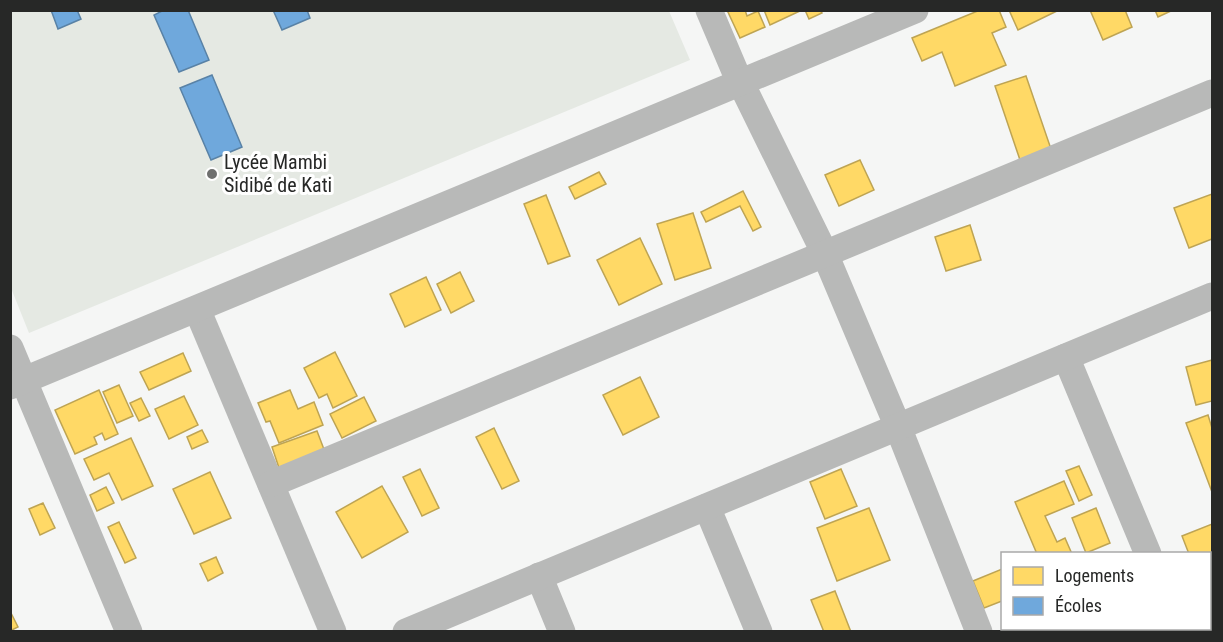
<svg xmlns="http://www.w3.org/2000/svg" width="1223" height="642" font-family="'Roboto Condensed',sans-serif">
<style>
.built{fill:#e5e9e3}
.homes{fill:#ffd966;stroke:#bea453;stroke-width:1.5}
.schools{fill:#6fa8dc;stroke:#5982a6;stroke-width:1.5}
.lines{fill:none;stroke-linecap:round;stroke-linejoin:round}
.street{stroke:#b8b9b8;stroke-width:27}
.poi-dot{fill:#6f706f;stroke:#fff;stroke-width:2}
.labels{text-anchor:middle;stroke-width:6;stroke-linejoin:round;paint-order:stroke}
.poi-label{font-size:20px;fill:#272827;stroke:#fff;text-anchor:start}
</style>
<rect width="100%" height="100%" fill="#f5f6f5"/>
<polygon class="built" points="10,11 669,11 690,60 29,333 11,288"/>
<g class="homes">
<polygon points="727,10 745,10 747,16 758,11 765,27 740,38"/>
<polygon points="764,10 802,10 770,25"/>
<polygon points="805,10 820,10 822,13 809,19"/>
<polygon points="980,10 999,10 1006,27 992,33 1006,65 955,86 942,52 922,61 912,38"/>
<polygon points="1009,10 1059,10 1018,30"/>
<polygon points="1090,10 1125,10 1132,27 1103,40"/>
<polygon points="1155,10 1173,10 1158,17"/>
<polygon points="1026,76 1052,152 1021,163 995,86"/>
<polygon points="860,160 874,190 839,206 825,175"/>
<polygon points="599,172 606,184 575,199 569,187"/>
<polygon points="743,191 761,227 753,231 740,206 706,222 701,212"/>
<polygon points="1212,194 1212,239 1189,248 1174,208"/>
<polygon points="546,195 570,256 548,264 524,204"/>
<polygon points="693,213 711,268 675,280 657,224"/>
<polygon points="970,225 981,260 946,271 935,237"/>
<polygon points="640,238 662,284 619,305 597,260"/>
<polygon points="460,272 474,301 451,313 437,284"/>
<polygon points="426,277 441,310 405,327 390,294"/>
<polygon points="335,352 357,396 333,408 327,394 319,398 304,368"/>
<polygon points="183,353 191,371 149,390 140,372"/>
<polygon points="1212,360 1212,401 1196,405 1186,367"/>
<polygon points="640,377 659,417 623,435 603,395"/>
<polygon points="119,385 133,416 117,423 103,392"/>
<polygon points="99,390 118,434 105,440 102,433 94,437 97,444 75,454 55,410"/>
<polygon points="290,390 298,409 314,402 323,425 279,443 270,421 266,422 258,403"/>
<polygon points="184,396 198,425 169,439 155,409"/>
<polygon points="364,397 376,421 342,438 330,414"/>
<polygon points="141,398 150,416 139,421 130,403"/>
<polygon points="1208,415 1212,428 1212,492 1186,423"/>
<polygon points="494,428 519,481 502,489 476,437"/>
<polygon points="202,430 208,442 192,449 187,437"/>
<polygon points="317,431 325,452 279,468 272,447"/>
<polygon points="131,438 153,486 122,500 109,473 94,480 84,459"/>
<polygon points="1079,466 1092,495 1079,501 1066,471"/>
<polygon points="420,469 439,508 422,516 403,477"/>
<polygon points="841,469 857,506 825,519 810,482"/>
<polygon points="210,472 231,518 194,534 173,489"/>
<polygon points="1064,481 1074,504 1045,516 1057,542 1065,538 1072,554 1037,554 1015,502"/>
<polygon points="382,486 408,532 362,558 336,512"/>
<polygon points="106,487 114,503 97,511 90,495"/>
<polygon points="43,503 55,528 40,535 29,509"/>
<polygon points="869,508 890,560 837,581 817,528"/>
<polygon points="1096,508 1110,543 1086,553 1072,518"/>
<polygon points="119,522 136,558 125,563 108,527"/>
<polygon points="1212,524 1212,591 1210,592 1210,554 1189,554 1182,536"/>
<polygon points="216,557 223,573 208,581 200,564"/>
<polygon points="1002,569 1002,601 984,608 973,581"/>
<polygon points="835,591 851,632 824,632 811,600"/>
<polygon points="10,611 18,627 10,631"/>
<polygon points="1080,628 1120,628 1113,632 1081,632"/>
</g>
<g class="schools">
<polygon points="51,10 77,10 81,19 58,29"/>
<polygon points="164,10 188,10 209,60 179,72 154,15"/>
<polygon points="273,10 307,10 310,18 282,30"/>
<polygon points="212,75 242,147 211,160 180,88"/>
</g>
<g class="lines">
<g class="street">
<polyline points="709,10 740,83 741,83 825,254 898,427 979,632"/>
<polyline points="197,309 333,632"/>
<polyline points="10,348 129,632"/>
<polyline points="1066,357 1148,554"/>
<polyline points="10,386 915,10"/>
<polyline points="271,484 1212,93"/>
<polyline points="707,507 759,632"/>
<polyline points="539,576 562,632"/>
<polyline points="1179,628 1181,632"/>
<polyline points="406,632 1212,296"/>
</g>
</g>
<circle class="poi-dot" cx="212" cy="174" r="6"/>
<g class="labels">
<g class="poi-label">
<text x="224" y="169">Lycée Mambi<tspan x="224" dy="23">Sidibé de Kati</tspan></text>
</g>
</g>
<rect width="1223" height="642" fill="none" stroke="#272827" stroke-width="24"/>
<rect x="1001" y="552" width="210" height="78" fill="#ffffff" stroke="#a9a9a9" stroke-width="1.5"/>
<rect x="1013" y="567" width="30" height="18" fill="#ffd966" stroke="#a9a9a9" stroke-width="1.5"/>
<text x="1055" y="582" font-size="18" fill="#272827">Logements</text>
<rect x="1013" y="597" width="30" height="18" fill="#6fa8dc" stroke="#a9a9a9" stroke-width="1.5"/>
<text x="1055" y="612" font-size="18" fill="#272827">Écoles</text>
</svg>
